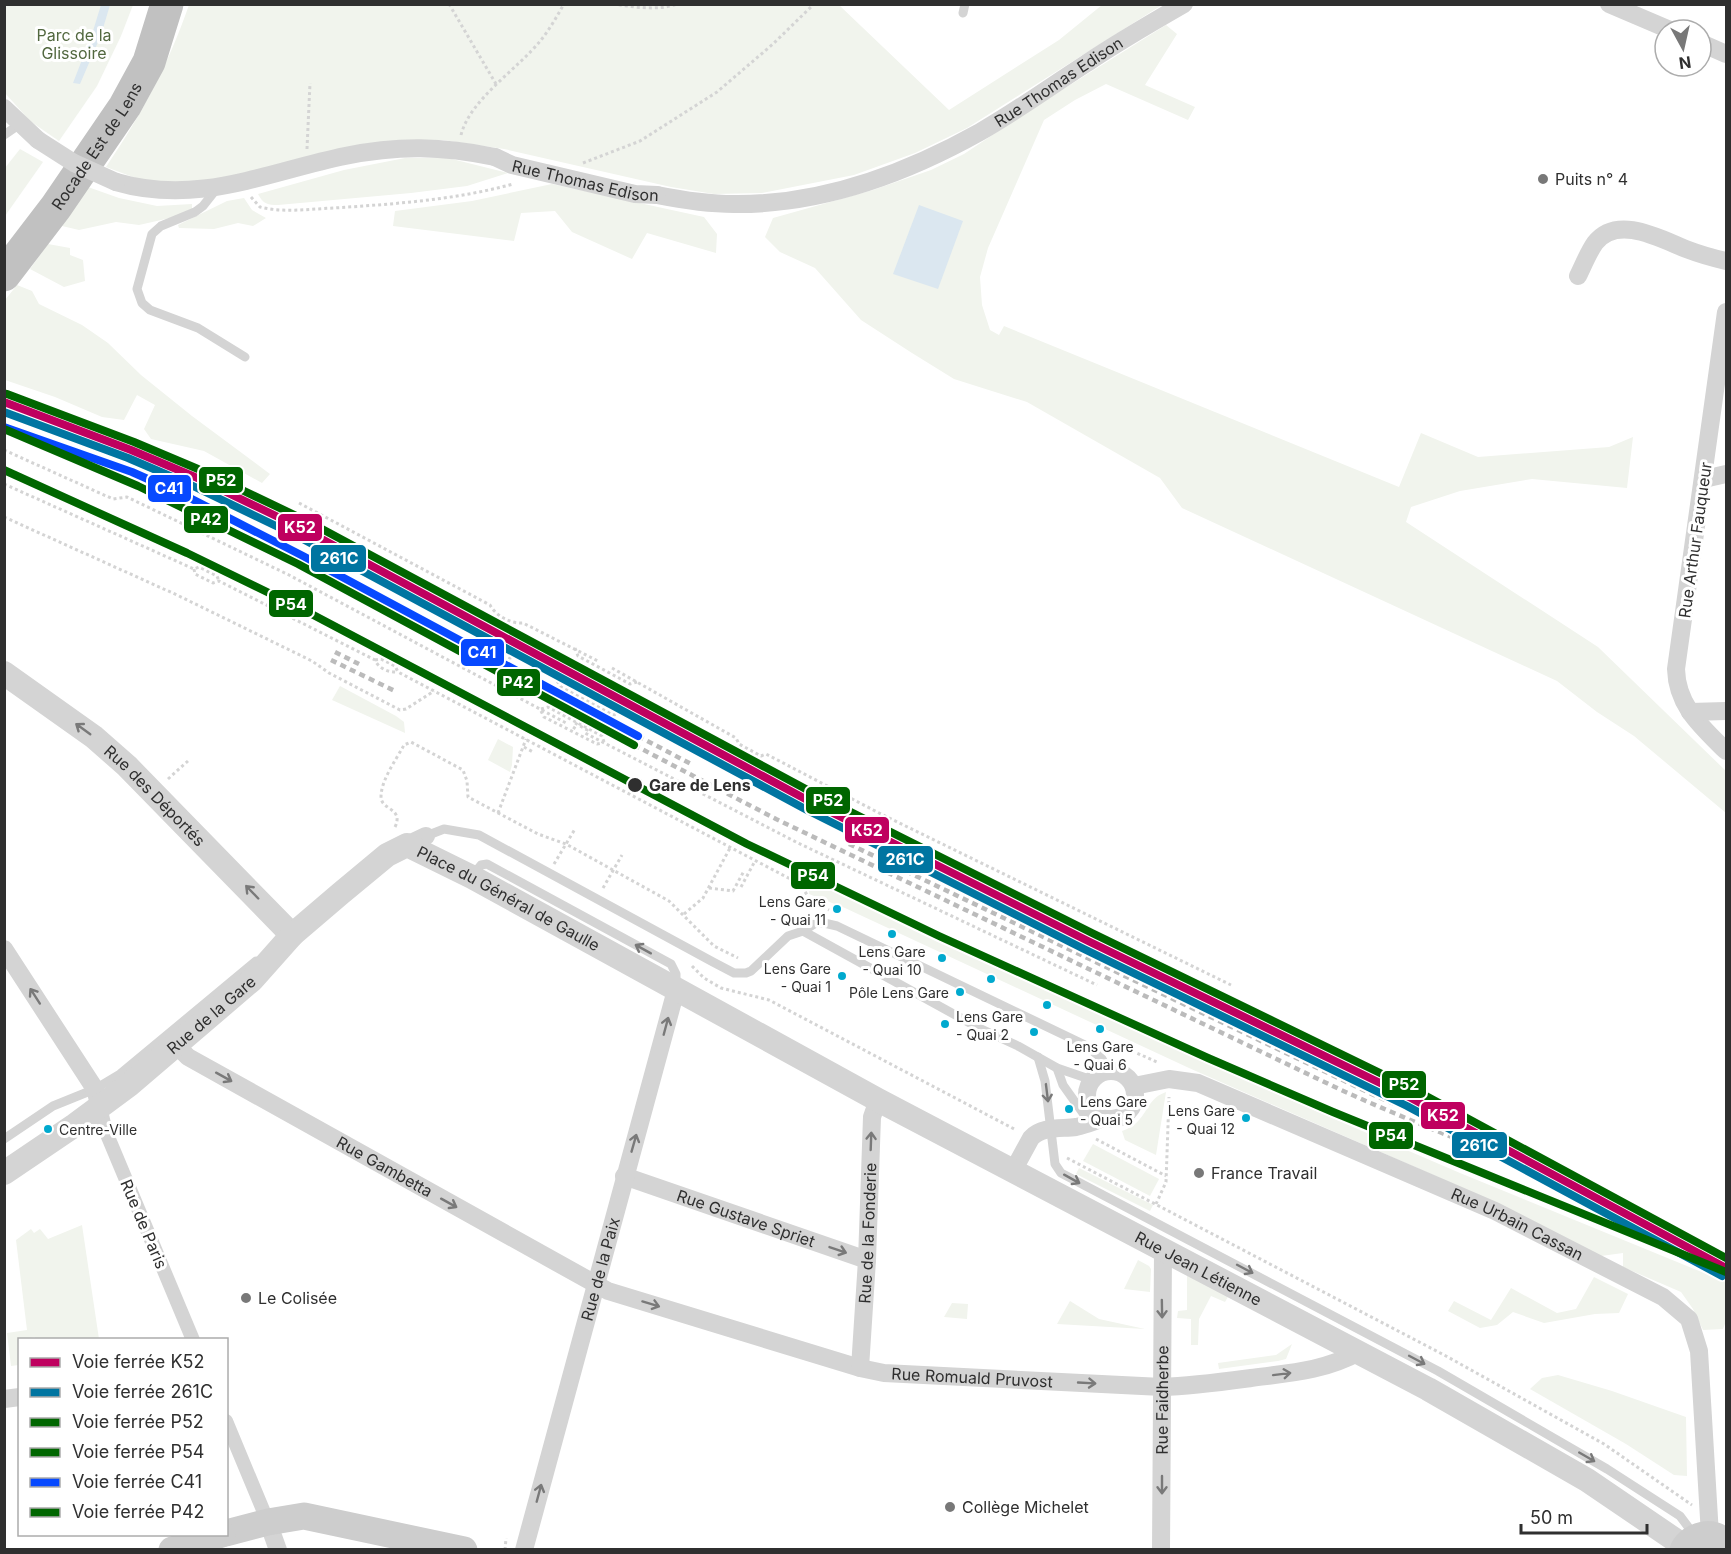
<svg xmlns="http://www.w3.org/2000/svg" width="1731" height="1554" font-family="Inter,sans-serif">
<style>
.green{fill:#f1f4ed}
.water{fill:#dbe7f0}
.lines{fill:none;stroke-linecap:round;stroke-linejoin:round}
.path{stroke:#d4d4d4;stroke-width:3;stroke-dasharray:3 3;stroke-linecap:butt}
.service{stroke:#d4d4d4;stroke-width:9}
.pedestrian{stroke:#d4d4d4;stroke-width:14}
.minor{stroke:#d4d4d4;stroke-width:18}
.tertiary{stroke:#d4d4d4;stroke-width:24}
.secondary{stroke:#cdcdcd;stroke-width:27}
.motorway{stroke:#c1c1c1;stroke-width:33}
.rail{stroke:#bbb;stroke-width:4.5;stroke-dasharray:6 4.5;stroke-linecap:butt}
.minor-bridge{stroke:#d4d4d4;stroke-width:18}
.rail-1-casing{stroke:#fff;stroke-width:12}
.rail-2-casing{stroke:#fff;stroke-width:12}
.rail-3-casing{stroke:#fff;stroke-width:12}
.rail-4-casing{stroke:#fff;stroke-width:12}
.rail-5-casing{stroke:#fff;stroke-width:12}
.rail-6-casing{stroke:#fff;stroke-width:12}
.rail-1{stroke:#bf005f;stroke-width:8}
.rail-2{stroke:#0075a1;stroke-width:8}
.rail-3{stroke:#060;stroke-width:8}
.rail-4{stroke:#060;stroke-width:8}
.rail-5{stroke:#0749ff;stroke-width:8}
.rail-6{stroke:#060;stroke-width:8}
.oneway{stroke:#797979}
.poi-dot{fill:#787878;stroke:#fff;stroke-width:2}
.stop-dot{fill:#2f2f2f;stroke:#fff;stroke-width:2}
.bus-dot{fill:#00a9ce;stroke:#fff;stroke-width:2}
.labels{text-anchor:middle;stroke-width:6;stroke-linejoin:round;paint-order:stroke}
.bus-label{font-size:14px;fill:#2f2f2f;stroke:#fff;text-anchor:end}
.park-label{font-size:16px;fill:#52683f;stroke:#fff}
.street-label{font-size:16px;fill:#2f2f2f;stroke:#fff}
.poi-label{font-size:16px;fill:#2f2f2f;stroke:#fff;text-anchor:start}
.stop-label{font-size:16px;font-weight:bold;fill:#2f2f2f;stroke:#fff;text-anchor:start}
.line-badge{stroke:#fff;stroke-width:2}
.badge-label{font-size:16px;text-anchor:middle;font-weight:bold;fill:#fff}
</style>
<rect width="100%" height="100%" fill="#fff"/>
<g class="green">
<polygon points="5,5 133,5 121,36 97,86 59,141 30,121 5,93"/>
<path d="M189,5H839L949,110L1059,40L1102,5H1162L967,128L915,153L854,175L762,193L714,194L671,187L504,149L443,140L392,141L217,180L174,184L141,180L106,167C142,114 168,65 189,5Z"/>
<polygon points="1166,25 1177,34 1145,85 1195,107 1188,120 1106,84 1075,100 1044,120 988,248 980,277 982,305 990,330 999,335 1004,326 1399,487 1421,433 1478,457 1609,447 1633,437 1627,488 1532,479 1460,491 1411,507 1406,522 1598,647 1726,771 1726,813 1634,736 1597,712 1557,681 1182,508 1160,478 1027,402 954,379 912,353 861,320 815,268 780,252 765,237 773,218 873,190 931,170 964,154 1030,110"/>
<polygon points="20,149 43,162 5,216 5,168"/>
<path d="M405,158H448L508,173L467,186L411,193L278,205C268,205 263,204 258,194L344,170Z"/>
<polygon points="552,184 704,217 717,234 716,253 647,233 632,259 572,232 555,211 521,213 514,241 393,226 395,211 472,201"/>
<polygon points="88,187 119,198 157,206 192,204 192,210 170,218 139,225 116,222 79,230 62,226"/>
<polygon points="244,198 252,210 266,218 253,226 238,223 214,229 179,228 178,225 227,201"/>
<polygon points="48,244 70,248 70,255 83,260 85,281 64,287 30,269"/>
<polygon points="17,285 32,291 39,304 82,325 108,343 141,375 192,416 270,474 262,483 204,451 151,439 144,429 155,405 137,395 124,420 102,417 55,397 5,380 5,300"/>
<polygon points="340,686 396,716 404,722 405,733 332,700"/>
<polygon points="498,739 513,747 512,765 510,772 488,760"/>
<polygon points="809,880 1274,1093 1460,1173 1726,1282 1726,1321 1723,1329 1703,1330 1693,1309 1681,1292 1623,1267 1623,1253 1601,1256 1497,1203 1189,1068 845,908 809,894"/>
<path d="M1166,1092L1156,1155L1125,1140L1122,1131C1149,1122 1143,1100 1166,1092Z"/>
<polygon points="1093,1144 1159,1179 1150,1196 1083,1161"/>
<polygon points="1079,1168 1153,1205 1150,1211 1076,1174"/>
<polygon points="82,1225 99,1339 36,1340 35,1337 20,1340 19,1365 11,1366 7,1333 27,1330 16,1240 31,1229 34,1233 40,1229 48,1239"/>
<polygon points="1138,1260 1149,1266 1151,1269 1150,1292 1124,1289"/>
<polygon points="1187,1272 1229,1295 1225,1302 1211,1296 1199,1319 1198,1345 1191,1345 1191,1319 1177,1318 1178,1311 1187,1310"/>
<polygon points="1594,1277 1628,1294 1619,1313 1595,1314 1544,1323 1513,1312 1497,1325 1480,1328 1448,1311 1454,1301 1491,1320 1511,1288 1557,1313 1576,1309"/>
<polygon points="1070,1301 1099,1319 1145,1329 1057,1324"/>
<polygon points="952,1303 968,1304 967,1319 944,1317"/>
<polygon points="1292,1344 1286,1359 1278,1361 1219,1369 1218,1363 1276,1355"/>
<polygon points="1558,1375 1612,1391 1686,1417 1687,1476 1674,1475 1626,1444 1530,1389 1542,1378"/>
</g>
<g class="water">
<polygon points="101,5 110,5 101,35 80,84 73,83 92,34"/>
<polygon points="919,205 963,221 938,289 893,274"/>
</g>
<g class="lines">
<g class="path">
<polyline points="449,4 496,84"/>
<path d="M613,4C633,7 658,11 677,4"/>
<path d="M461,135C470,99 518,69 541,40C550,29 557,16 564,4"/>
<polyline points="307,149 310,83"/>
<polyline points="583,163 640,141 717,92 773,44 814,4"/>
<path d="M251,197L260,207C284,213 309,209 334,208C394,204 455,200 513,184"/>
<polyline points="4,450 113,499 127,497 289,575 568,724"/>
<polyline points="4,484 194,569 199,567 217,576 219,581"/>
<polyline points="221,501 255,517 481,637 487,637 514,651 516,657 585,695"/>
<path d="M299,503L490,605C496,616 511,624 523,623L598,661"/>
<polyline points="4,517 177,595 312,661 329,673 400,710 406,709 434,691"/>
<path d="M194,569L195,574L213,583L219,581L375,660C378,668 389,673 398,672"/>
<polyline points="481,637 483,644 510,658 516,657"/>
<polyline points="575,648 578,656 630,684 637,682"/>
<polyline points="375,660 381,659 395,666 398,672 796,882 802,887 811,901 829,910"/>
<polyline points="612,668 736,738 739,744 761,756 766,754 881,814 1231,985"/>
<polyline points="558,679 565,679 593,694"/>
<polyline points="557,681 561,687 613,715 618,714"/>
<polyline points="590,694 604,701 602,704 836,826 1118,963"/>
<polyline points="604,700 618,707 619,712"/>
<polyline points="541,709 548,707 602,736 604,742"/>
<polyline points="541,711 544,717 597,744 602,743"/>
<polyline points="575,723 587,730 585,733 798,843 1097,985"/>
<polyline points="573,727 576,729"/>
<polyline points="524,747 533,752"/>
<polyline points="168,779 188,761"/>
<polyline points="498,813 526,739"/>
<path d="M395,827C404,808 381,810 381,797C381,780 396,760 404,745L411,742L463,770L467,781L468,797L538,834L566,844L669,901L714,946L738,958"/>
<polyline points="554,864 575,829"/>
<polyline points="741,887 755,861"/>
<polyline points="603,888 622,855"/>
<polyline points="709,888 733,891 744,871"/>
<polyline points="684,914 703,898 730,848"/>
<polyline points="692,966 704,978 721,988 769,1000 1016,1130"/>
<polyline points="1110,1041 1159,1063"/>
<polyline points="1096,1139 1166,1176"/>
<polyline points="1067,1158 1446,1356 1604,1444 1692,1505"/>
<polyline points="1156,1204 1166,1182 1169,1097"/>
<polyline points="505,1550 506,1538"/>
</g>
<g class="service">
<polyline points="963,13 965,4"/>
<polyline points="4,135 20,124"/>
<polyline points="218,187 203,206 195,212 161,226 152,234 137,289 142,303 150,310 198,328 245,357"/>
<polyline points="426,836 444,829 479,835 713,962 734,973 746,973 751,971 788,936 803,931 816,923 824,923 837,926 1087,1046 1102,1059 1109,1072"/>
<polyline points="473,875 481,865 487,864 671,964 676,974 676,988"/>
<polyline points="803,931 979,1028 1018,1046 1057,1068 1092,1080"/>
<polyline points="1038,1057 1045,1081 1055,1164 1061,1173 1438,1371 1607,1469 1680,1516 1695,1536"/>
<polyline points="1057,1068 1063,1085 1090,1123"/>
<polyline points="4,1139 53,1106 95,1089 120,1074 256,961"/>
</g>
<g class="pedestrian">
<polyline points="100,1107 106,1132 193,1340"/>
<polyline points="226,1421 268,1522"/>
</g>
<g class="minor">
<polyline points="1609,4 1670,30"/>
<polyline points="1701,43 1726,54"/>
<polyline points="4,108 38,140"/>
<path d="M116,182C198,206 267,172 345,156C398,145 443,146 495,157"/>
<path id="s1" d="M657,195C682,200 708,204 734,204C820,205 905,174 980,132C1017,111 1051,86 1087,63C1118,42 1151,23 1184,4"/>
<path d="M1578,276C1583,266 1588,253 1595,243C1617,214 1661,239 1686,249C1699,254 1713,258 1726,261"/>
<path d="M1726,312L1676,669C1677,706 1701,726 1726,751"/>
<polyline points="1704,479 1726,474"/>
<polyline points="1690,712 1726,711"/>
<polyline points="407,845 426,836"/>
<polyline points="4,949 95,1089 100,1107"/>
<path id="s2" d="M176,1045L188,1057L608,1291L860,1368L884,1373L1162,1387C1192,1386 1221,1382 1251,1378C1289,1373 1324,1371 1359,1352"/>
<circle cx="1111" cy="1095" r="24"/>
<path id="s3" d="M1134,1086L1169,1079L1198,1083L1495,1211L1663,1297L1689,1319L1699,1351L1710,1535"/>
<path d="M1013,1171L1031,1138C1042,1126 1061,1129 1076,1127C1086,1125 1095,1121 1104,1118"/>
<path id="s4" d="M624,1176L867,1260"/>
<path id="s5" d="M860,1368L867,1260L872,1117L878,1100"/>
<polyline points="4,1399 20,1397"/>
<polyline points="268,1522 278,1550"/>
<path id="s6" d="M524,1550L676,990"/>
<path id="s7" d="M1161,1550L1163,1251"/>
</g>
<g class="tertiary">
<path id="s8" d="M4,673L94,737L127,766L292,935"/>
<path id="s9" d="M4,1173L75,1125L129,1085L252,980L292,935L340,894L387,855L407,845L472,877L878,1100L1428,1389L1587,1480L1684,1546"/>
</g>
<g class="secondary">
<polyline points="226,1533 268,1522 304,1516 464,1550"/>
<polyline points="172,1550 222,1534"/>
<path d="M1683,1550C1691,1534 1715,1528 1726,1544"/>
</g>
<path class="motorway" id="s10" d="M4,275L56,207L125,106L149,62L167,4"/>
<g class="rail">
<polyline points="335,652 359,664"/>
<polyline points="331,660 397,692"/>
<polyline points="638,736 691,764"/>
<path d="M634,745L776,819L1339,1089C1429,1130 1522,1163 1611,1206"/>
<polyline points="849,844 1376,1096 1509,1153"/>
</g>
<g class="minor-bridge">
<polyline points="38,140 74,163 116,182"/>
<path id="s11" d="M495,157L512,165L635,194L657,195"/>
</g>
<defs>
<polyline id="rail-1" points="4,402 131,450 195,477 305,530 811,802 1088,941 1411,1098 1726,1268"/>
<polyline id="rail-2" points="4,412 128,458 191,485 301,538 807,810 1084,949 1407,1106 1722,1276"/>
<polyline id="rail-3" points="7,394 134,442 198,469 309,522 815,794 1092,933 1415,1090 1726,1258"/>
<polyline id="rail-4" points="4,470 187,553 302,609 747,844 939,936 1208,1058 1333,1112 1726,1272"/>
<polyline id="rail-5" points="4,427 132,472 186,496 303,556 638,736"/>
<polyline id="rail-6" points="4,429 138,486 298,564 634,745"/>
</defs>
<use href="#rail-1" class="rail-1-casing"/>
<use href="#rail-2" class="rail-2-casing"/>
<use href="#rail-3" class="rail-3-casing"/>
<use href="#rail-4" class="rail-4-casing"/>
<use href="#rail-5" class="rail-5-casing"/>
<use href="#rail-6" class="rail-6-casing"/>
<use href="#rail-1" class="rail-1"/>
<use href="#rail-2" class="rail-2"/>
<use href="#rail-3" class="rail-3"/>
<use href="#rail-4" class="rail-4"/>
<use href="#rail-5" class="rail-5"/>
<use href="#rail-6" class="rail-6"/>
</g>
<defs><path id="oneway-shaft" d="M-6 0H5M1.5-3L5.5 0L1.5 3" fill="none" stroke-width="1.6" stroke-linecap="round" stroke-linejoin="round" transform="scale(1.5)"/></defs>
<g class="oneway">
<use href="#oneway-shaft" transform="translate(83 729) rotate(-144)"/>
<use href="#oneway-shaft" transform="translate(252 892) rotate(-134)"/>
<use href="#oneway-shaft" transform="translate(643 949) rotate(-151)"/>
<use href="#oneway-shaft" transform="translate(35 996) rotate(-123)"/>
<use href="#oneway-shaft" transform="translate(666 1026) rotate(-75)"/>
<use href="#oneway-shaft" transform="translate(224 1077) rotate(29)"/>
<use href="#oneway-shaft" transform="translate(1047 1093) rotate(83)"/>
<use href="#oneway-shaft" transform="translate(871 1141) rotate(-88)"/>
<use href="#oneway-shaft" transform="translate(634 1143) rotate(-74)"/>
<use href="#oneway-shaft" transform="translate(1072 1179) rotate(29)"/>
<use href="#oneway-shaft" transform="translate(449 1203) rotate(29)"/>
<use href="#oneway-shaft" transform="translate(838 1250) rotate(19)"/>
<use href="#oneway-shaft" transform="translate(1245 1269) rotate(28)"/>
<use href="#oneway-shaft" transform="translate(651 1304) rotate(17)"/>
<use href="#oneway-shaft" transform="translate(1162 1309) rotate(89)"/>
<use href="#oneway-shaft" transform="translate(1417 1360) rotate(28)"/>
<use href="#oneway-shaft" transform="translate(1282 1374) rotate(-7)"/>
<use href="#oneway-shaft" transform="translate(1087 1383) rotate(3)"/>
<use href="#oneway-shaft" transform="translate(1587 1457) rotate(30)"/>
<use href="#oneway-shaft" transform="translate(1162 1485) rotate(90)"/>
<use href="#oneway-shaft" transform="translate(539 1493) rotate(-75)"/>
</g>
<g class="poi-dot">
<circle cx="1543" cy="179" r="6"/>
<circle cx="1199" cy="1173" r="6"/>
<circle cx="246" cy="1298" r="6"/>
<circle cx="950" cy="1507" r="6"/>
</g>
<circle class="stop-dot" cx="635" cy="785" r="8"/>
<g class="bus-dot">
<circle cx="837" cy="909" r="5"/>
<circle cx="892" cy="934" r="5"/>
<circle cx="942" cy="958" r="5"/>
<circle cx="842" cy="976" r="5"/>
<circle cx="991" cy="979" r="5"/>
<circle cx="960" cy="992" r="5"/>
<circle cx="1047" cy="1005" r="5"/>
<circle cx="945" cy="1024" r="5"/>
<circle cx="1100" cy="1029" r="5"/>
<circle cx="1034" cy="1032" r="5"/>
<circle cx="1069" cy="1109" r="5"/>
<circle cx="1246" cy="1118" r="5"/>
<circle cx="48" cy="1129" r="5"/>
</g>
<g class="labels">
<g class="bus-label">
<text x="826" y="907">Lens Gare<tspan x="826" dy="18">- Quai 11</tspan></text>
<text x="892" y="957" text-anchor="middle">Lens Gare<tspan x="892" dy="18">- Quai 10</tspan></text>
<text x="831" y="974">Lens Gare<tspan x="831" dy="18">- Quai 1</tspan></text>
<text x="949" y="998">Pôle Lens Gare</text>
<text x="956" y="1022" text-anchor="start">Lens Gare<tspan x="956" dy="18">- Quai 2</tspan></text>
<text x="1100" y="1052" text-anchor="middle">Lens Gare<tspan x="1100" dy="18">- Quai 6</tspan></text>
<text x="1080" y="1107" text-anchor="start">Lens Gare<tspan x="1080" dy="18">- Quai 5</tspan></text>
<text x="1235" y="1116">Lens Gare<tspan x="1235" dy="18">- Quai 12</tspan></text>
<text x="59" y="1135" text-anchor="start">Centre-Ville</text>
</g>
<g class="park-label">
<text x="74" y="41">Parc de la<tspan x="74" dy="18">Glissoire</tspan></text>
</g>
<g class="street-label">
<text dy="6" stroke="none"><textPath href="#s1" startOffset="430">Rue Thomas Edison</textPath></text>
<text dy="6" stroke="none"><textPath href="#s10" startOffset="159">Rocade Est de Lens</textPath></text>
<text dy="6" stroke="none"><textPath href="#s11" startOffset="94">Rue Thomas Edison</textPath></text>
<text transform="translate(1695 540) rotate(-82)" y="6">Rue Arthur Fauqueur</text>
<text dy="6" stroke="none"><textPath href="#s8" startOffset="195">Rue des Déportés</textPath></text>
<text dy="6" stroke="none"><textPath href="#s9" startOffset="636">Place du Général de Gaulle</textPath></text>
<text dy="6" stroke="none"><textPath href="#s9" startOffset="261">Rue de la Gare</textPath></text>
<text dy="6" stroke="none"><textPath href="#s2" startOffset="242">Rue Gambetta</textPath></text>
<text dy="6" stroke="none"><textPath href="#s4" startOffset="129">Rue Gustave Spriet</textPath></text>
<text transform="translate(144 1224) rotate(67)" y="6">Rue de Paris</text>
<text dy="6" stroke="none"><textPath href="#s3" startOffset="414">Rue Urbain Cassan</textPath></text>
<text dy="6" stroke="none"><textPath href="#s5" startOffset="135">Rue de la Fonderie</textPath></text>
<text dy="6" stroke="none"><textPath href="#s9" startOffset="1419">Rue Jean Létienne</textPath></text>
<text dy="6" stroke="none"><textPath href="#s6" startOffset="291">Rue de la Paix</textPath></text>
<text dy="6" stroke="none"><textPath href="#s2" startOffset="874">Rue Romuald Pruvost</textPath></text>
<text dy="6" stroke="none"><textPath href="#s7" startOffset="150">Rue Faidherbe</textPath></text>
</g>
<g class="poi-label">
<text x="1555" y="185">Puits n° 4</text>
<text x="1211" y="1179">France Travail</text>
<text x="258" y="1304">Le Colisée</text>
<text x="962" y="1513">Collège Michelet</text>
</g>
<g class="stop-label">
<text x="649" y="791">Gare de Lens</text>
</g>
</g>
<g class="line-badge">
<rect x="198" y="466" width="46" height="28" rx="6" fill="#060"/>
<rect x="147" y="474" width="45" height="29" rx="6" fill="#0749ff"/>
<rect x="183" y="505" width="46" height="29" rx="6" fill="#060"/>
<rect x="277" y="513" width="46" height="29" rx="6" fill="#bf005f"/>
<rect x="310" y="544" width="57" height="29" rx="6" fill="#0075a1"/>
<rect x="268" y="589" width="46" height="29" rx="6" fill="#060"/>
<rect x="460" y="638" width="45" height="29" rx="6" fill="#0749ff"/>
<rect x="496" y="668" width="45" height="29" rx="6" fill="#060"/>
<rect x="805" y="786" width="46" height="29" rx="6" fill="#060"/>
<rect x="844" y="816" width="46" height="28" rx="6" fill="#bf005f"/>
<rect x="877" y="845" width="57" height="29" rx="6" fill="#0075a1"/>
<rect x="790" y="861" width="46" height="29" rx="6" fill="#060"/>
<rect x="1381" y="1070" width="46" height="29" rx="6" fill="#060"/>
<rect x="1420" y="1101" width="46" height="29" rx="6" fill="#bf005f"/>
<rect x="1368" y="1121" width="46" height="29" rx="6" fill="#060"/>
<rect x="1451" y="1131" width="57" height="28" rx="6" fill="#0075a1"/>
</g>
<g class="badge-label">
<text x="221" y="486">P52</text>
<text x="169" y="494">C41</text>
<text x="206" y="525">P42</text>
<text x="300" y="533">K52</text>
<text x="339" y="564">261C</text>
<text x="291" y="610">P54</text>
<text x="482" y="658">C41</text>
<text x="518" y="688">P42</text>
<text x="828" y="806">P52</text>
<text x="867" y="836">K52</text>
<text x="905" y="865">261C</text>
<text x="813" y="881">P54</text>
<text x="1404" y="1090">P52</text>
<text x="1443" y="1121">K52</text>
<text x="1391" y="1141">P54</text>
<text x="1479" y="1151">261C</text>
</g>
<rect width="1731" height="1554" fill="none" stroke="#2f2f2f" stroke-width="12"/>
<rect x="18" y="1338" width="210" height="198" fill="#ffffff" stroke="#acacac" stroke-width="1.5"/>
<rect x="30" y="1358" width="30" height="9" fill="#bf005f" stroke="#acacac" stroke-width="1.5"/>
<text x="72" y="1368" font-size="18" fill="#2f2f2f">Voie ferrée K52</text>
<rect x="30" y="1388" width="30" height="9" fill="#0075a1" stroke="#acacac" stroke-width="1.5"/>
<text x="72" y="1398" font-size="18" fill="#2f2f2f">Voie ferrée 261C</text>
<rect x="30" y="1418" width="30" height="9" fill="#006600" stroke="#acacac" stroke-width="1.5"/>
<text x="72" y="1428" font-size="18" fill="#2f2f2f">Voie ferrée P52</text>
<rect x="30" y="1448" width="30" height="9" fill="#006600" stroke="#acacac" stroke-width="1.5"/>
<text x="72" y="1458" font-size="18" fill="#2f2f2f">Voie ferrée P54</text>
<rect x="30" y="1478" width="30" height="9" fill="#0749ff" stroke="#acacac" stroke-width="1.5"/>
<text x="72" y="1488" font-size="18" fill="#2f2f2f">Voie ferrée C41</text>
<rect x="30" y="1508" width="30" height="9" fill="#006600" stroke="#acacac" stroke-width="1.5"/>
<text x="72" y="1518" font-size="18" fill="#2f2f2f">Voie ferrée P42</text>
<g transform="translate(1683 48) rotate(172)"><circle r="28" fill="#ffffff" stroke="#acacac" stroke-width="1.5"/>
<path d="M0-4.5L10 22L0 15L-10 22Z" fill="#787878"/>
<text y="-9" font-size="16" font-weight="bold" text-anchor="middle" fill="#2f2f2f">N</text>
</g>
<path d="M1521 1524v9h126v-9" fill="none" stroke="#2f2f2f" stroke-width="3"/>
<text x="1530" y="1524" font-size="18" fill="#2f2f2f" stroke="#ffffff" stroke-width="4.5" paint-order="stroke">50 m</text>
</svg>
